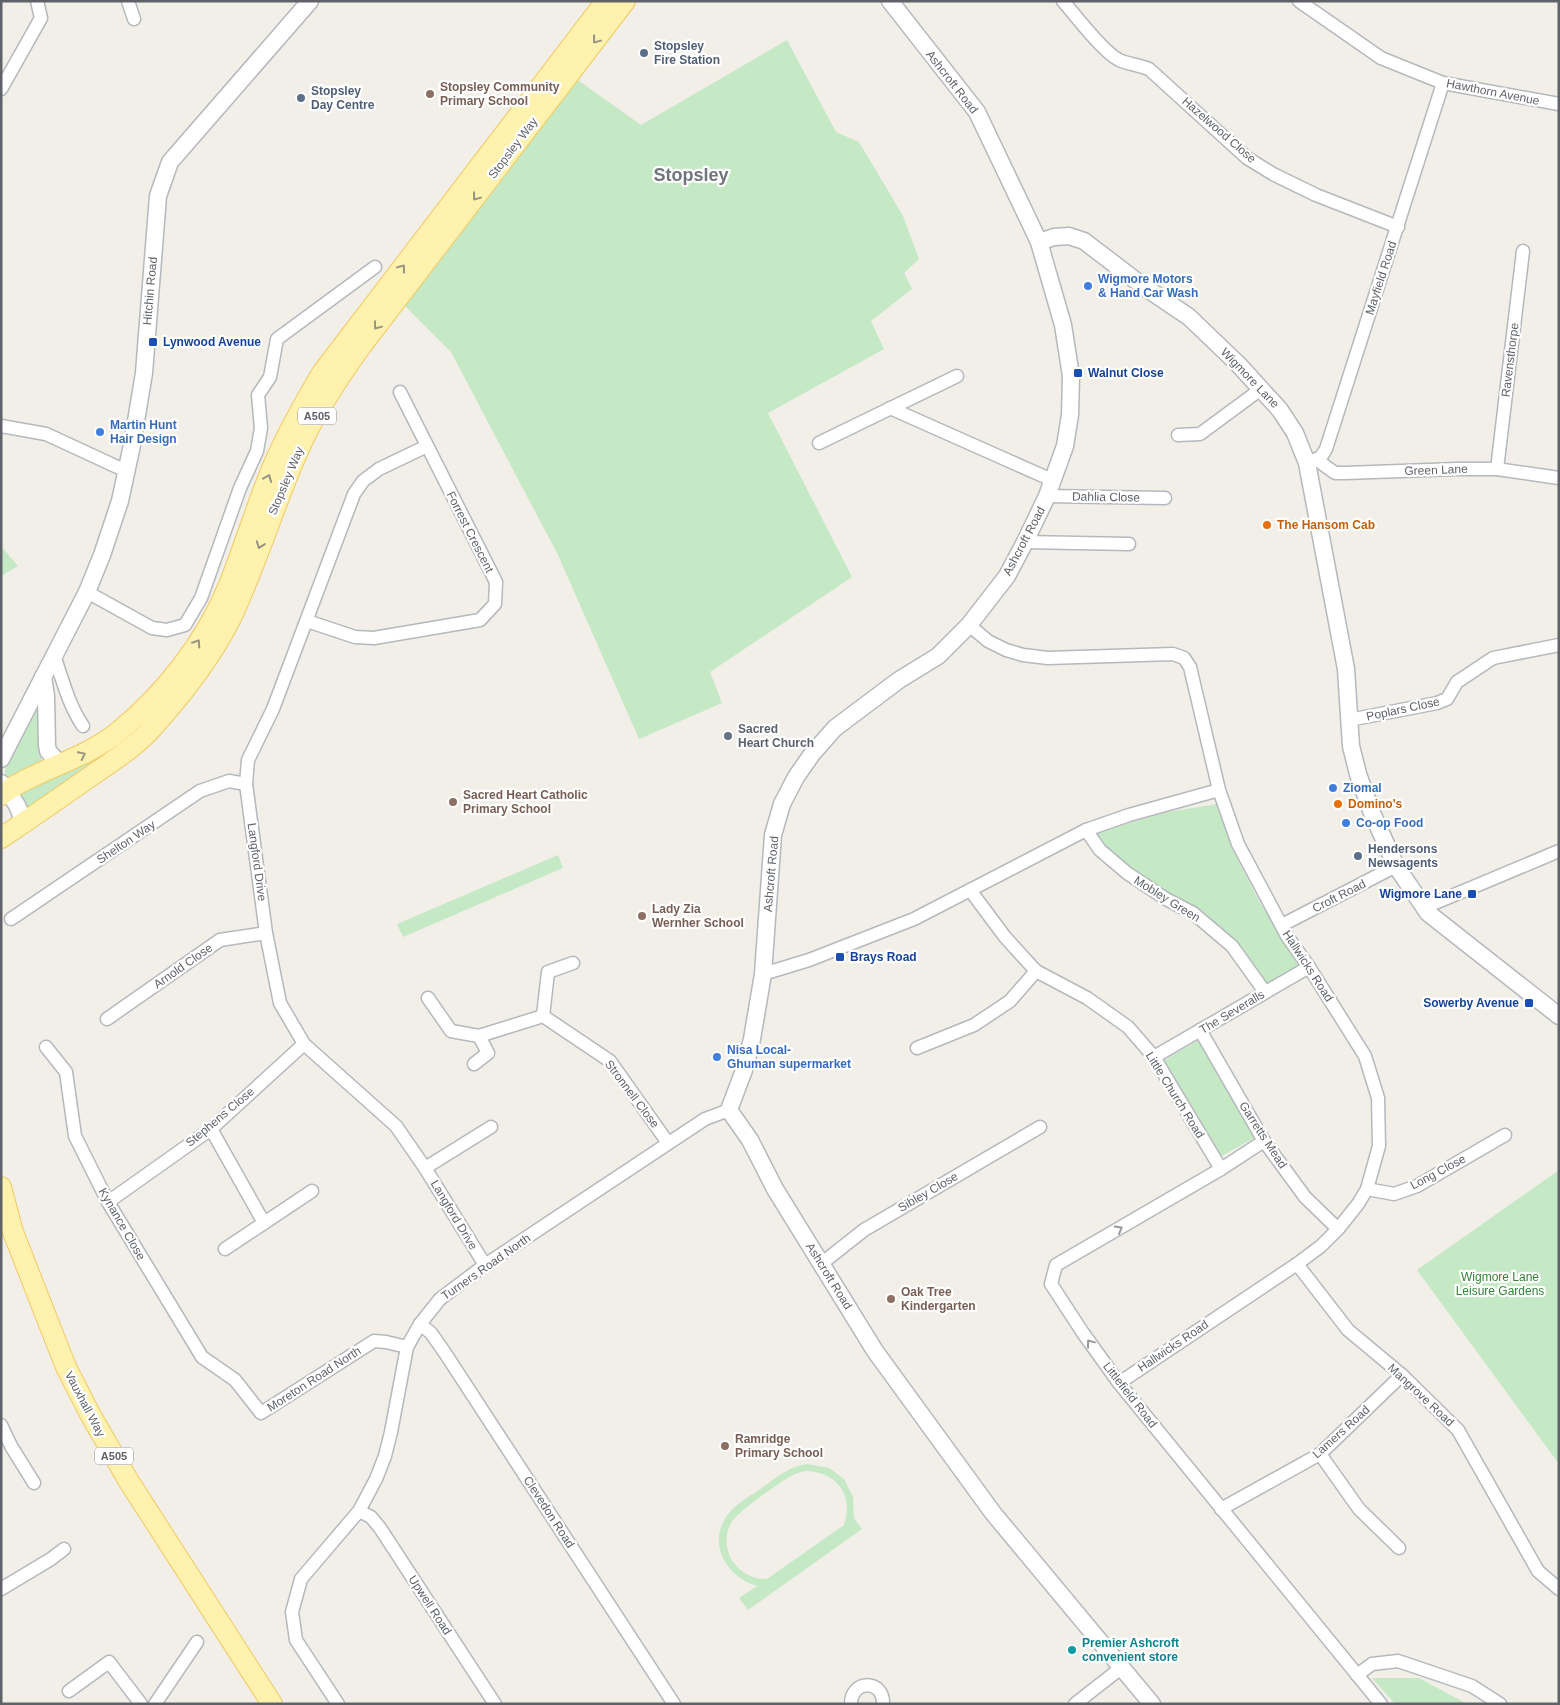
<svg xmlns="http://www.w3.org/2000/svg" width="1560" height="1705" font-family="Helvetica,sans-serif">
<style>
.green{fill:#c5e8c5;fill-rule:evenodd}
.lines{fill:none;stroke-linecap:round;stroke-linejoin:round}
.minor-casing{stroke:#b5b8bc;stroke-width:15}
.tertiary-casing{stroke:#b5b8bc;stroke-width:19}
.primary-casing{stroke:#f2c960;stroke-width:22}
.minor{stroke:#fff;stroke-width:12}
.tertiary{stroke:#fff;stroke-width:16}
.primary{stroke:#fff2af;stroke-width:20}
.oneway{stroke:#979581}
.oneway2{stroke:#979a9d}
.service-dot{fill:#5c6f8a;stroke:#fff;stroke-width:2}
.education-dot{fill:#8d6e63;stroke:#fff;stroke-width:2}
.shop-dot{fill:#3f7fe0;stroke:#fff;stroke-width:2}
.transit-dot{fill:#1a4fb4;stroke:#fff;stroke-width:2}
.food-dot{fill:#e8710a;stroke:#fff;stroke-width:2}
.worship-dot{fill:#6b7280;stroke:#fff;stroke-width:2}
.culture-dot{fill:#0f9aa8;stroke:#fff;stroke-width:2}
.labels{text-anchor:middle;stroke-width:4.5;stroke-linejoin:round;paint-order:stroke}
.shield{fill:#fff;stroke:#8f9295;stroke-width:1}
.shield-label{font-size:11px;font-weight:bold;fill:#5f6368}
.service-label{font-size:12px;font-weight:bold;fill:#4e5e75;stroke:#fff;text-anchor:start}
.street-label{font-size:12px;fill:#5f6368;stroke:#fff}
.education-label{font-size:12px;font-weight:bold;fill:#785e54;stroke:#fff;text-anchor:start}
.shop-label{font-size:12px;font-weight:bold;fill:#366cbe;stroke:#fff;text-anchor:start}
.transit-label{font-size:12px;font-weight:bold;fill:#164399;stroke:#fff;text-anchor:start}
.food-label{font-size:12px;font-weight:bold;fill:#c56008;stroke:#fff;text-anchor:start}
.worship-label{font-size:12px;font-weight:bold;fill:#5b616d;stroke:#fff;text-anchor:start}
.park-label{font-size:12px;fill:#348238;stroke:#fff}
.culture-label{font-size:12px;font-weight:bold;fill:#0d838f;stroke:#fff;text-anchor:start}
.district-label{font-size:18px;font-weight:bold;fill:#70757a;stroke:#fff}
</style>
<rect width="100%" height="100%" fill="#f1efe8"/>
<g class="green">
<polygon points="787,40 836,132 859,142 903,216 919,259 904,273 912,289 871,321 884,349 768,413 852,577 710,672 722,703 639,739 558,555 451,352 403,304 575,78 641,125"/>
<polygon points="394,295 171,695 136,731 116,747 30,809 28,808 17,796 157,704 256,529"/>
<polygon points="1,546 18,566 1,576"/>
<polygon points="36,705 39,705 42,730 41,766 10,781 5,779 5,766"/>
<polygon points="1217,804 1232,849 1260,903 1300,964 1268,984 1236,944 1170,895 1130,870 1106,850 1094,833 1168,812"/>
<polygon points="558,855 563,868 403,937 397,924"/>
<polygon points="1199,1040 1254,1138 1220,1157 1163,1061"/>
<polygon points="1559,1170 1559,1464 1417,1270"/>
<path d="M807,1464L829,1468L844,1479L853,1497L854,1518L862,1529L748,1610L739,1598L757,1586C725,1576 706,1542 729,1513C738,1502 752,1495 763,1487C777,1477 790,1466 807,1464ZM806,1471C837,1472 854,1495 844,1525L767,1579C738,1580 717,1550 731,1523C736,1513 780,1482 791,1476C796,1473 801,1472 806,1471Z"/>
<polygon points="1372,1678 1419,1678 1467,1704 1395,1704"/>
</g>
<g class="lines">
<defs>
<g id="minor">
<polyline points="128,1 134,19"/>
<path d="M1063,1C1076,16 1103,52 1119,60C1128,64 1139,65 1149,69L1247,158L1273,174L1316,195L1398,227"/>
<polyline points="1299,1 1381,58 1443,83 1559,104"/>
<polyline points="1,89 41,18 37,1"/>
<polyline points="890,408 1052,480"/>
<polyline points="1,426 46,434 126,471"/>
<polyline points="1178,435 1200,434 1261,389"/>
<polyline points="819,443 957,376"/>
<polyline points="427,446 379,469 363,481 354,494 273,709 248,760 246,784 266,933 280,1003 304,1044 396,1126 425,1168 485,1265"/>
<polyline points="1317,460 1335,473 1345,473 1457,469 1497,469 1559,478"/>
<polyline points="1307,463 1321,457 1326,449 1443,83"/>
<polyline points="1497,469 1523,251"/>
<polyline points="1047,496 1165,498"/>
<polyline points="1025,542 1129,544"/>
<polyline points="87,592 152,628 167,630 185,625 201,598 240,488 257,451 261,428 258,395 270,377 277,339 375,267"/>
<polyline points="307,621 355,637 374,638 480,620 495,604 496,582 400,392"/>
<polyline points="969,625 988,641 1006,650 1023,655 1048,658 1173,654 1184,658 1190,667 1219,790 1238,844 1287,936 1309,967 1365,1056 1378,1098 1379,1146 1367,1189 1358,1204 1338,1229 1321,1246 1297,1264 1119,1383"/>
<path d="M54,656C63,680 68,704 83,726"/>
<polyline points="1349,720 1437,703 1447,699 1457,682 1493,658 1559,645"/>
<polyline points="1086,830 1100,850 1127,873 1166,899 1193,913 1232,946 1265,992"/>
<polyline points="970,890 1005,937 1036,971 1087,998 1128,1027 1154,1057 1221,1169"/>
<polyline points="1423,908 1559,851"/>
<polyline points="11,919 200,791 229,781 246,784"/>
<polyline points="1282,925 1396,866"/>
<polyline points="763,974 809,960 914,919 1086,830 1129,815 1219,790"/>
<polyline points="428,998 451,1031 479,1036 543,1016 610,1061 668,1143"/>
<polyline points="543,1016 548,972 573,963"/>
<polyline points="107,1019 220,940 266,933"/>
<polyline points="1200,1030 1264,1141 1305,1197 1338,1229"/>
<polyline points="46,1047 66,1072 75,1136 108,1202 202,1357 235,1380 261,1413 374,1341 386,1342 407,1347"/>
<polyline points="917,1048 974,1025 1010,1001 1036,971"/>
<polyline points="1154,1057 1309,967"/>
<polyline points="474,1064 488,1053 479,1036"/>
<polyline points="211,1129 264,1223"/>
<polyline points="1264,1141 1221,1169 1056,1265 1051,1284 1083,1333 1119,1383 1381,1704"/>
<polyline points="425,1168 491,1127"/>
<polyline points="1367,1189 1394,1194 1417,1186 1505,1135"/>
<polyline points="108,1202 211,1129 304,1044"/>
<polyline points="225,1249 312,1191"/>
<polyline points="821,1264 864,1230 1040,1127"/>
<polyline points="1297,1264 1348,1330 1402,1375 1458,1430 1538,1571 1559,1589"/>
<polyline points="420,1324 431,1333 445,1353 674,1704"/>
<polyline points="1,1425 11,1446 34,1483"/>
<polyline points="1320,1454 1359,1509 1399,1548"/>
<polyline points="1221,1509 1320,1454 1402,1375"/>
<polyline points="359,1511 371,1517 380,1528 495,1704"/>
<polyline points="1,1589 51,1559 64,1549"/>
<polyline points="1357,1675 1372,1664 1398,1661 1472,1686 1500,1704"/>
<polyline points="69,1691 109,1662 141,1704"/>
<polyline points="155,1704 197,1642"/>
<polyline points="338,1704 296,1640 292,1612 301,1579 359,1511 376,1479 385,1456 391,1432 407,1347 420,1324 440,1299 485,1265 705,1119 729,1110"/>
<path d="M851,1704C851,1679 884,1679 883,1704"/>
<polyline points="1075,1704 1121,1668"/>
</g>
<g id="tertiary">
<polyline points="890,1 977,112 1039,242 1063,325 1071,376 1070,415 1065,446 1047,496 1025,542 1007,576 969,625 938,656 899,680 835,728 812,754 796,777 782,804 773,835 763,974 752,1039 744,1070 729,1110 750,1140 775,1189 875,1351 993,1513 1152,1704"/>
<polyline points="1039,242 1054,237 1069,236 1084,241 1143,286 1189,317 1238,364 1280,410 1295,433 1307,463 1346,669 1351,746 1358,774 1372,813 1396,866 1428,913 1559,1016"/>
<polyline points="43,677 46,696 47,745 48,751 60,765"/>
<polyline points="1,759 87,592 102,555 120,501 132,445 144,373 158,196 170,162 310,1"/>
<path d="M1,783C11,797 22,807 22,824"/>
</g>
<g id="primary">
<path d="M1,795C36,769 82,761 118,732C165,694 206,641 229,585C244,547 256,508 271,471C285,437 303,405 322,373L606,1"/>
<path d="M1,838C31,818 61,797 91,776C110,763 139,744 153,727C181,696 211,657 230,620C258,562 275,500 302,442C318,408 340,376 362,345L625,1"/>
<polyline points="1,1187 13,1232 42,1306 66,1367 90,1414 128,1480 272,1704"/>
</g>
</defs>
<use href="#minor" class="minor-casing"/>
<use href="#tertiary" class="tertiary-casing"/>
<use href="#primary" class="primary-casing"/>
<use href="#minor" class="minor"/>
<use href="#tertiary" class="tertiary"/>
<use href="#primary" class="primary"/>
</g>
<defs><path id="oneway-chevron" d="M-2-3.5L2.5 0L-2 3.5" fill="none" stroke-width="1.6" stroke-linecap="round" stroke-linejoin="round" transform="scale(1.25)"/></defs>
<g class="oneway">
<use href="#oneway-chevron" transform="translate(596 40) rotate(127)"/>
<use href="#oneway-chevron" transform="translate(476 197) rotate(127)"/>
<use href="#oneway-chevron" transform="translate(402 268) rotate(-53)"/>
<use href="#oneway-chevron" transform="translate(377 326) rotate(127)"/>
<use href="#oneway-chevron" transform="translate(268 478) rotate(-68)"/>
<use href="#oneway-chevron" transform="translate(260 545) rotate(110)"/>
<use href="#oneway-chevron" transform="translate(197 643) rotate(-57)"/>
<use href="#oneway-chevron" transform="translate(82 755) rotate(-26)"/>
</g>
<g class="oneway2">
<use href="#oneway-chevron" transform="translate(1119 1229) rotate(-30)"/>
<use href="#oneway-chevron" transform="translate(1090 1343) rotate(-127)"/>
</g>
<g class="service-dot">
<circle cx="644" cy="53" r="5"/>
<circle cx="301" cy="98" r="5"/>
<circle cx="1358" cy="856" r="5"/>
</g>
<g class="education-dot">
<circle cx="430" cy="94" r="5"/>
<circle cx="453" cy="802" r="5"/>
<circle cx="642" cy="916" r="5"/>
<circle cx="891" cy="1299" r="5"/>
<circle cx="725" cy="1446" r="5"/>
</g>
<g class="shop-dot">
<circle cx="1088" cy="286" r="5"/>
<circle cx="100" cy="432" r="5"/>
<circle cx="1333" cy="788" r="5"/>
<circle cx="1346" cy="823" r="5"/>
<circle cx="717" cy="1057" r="5"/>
</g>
<g class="transit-dot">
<rect x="148" y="337" width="10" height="10" rx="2.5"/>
<rect x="1073" y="368" width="10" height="10" rx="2.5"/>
<rect x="1467" y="889" width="10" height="10" rx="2.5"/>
<rect x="835" y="952" width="10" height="10" rx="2.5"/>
<rect x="1524" y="998" width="10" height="10" rx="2.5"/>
</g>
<g class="food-dot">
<circle cx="1267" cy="525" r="5"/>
<circle cx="1338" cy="804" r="5"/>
</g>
<circle class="worship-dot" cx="728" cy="736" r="5"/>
<circle class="culture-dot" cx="1072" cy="1650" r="5"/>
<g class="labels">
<g class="shield">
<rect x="298" y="407.5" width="38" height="17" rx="4"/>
<rect x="95" y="1447.5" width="38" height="17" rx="4"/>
</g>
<g class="shield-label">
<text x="317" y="420">A505</text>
<text x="114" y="1460">A505</text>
</g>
<g class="service-label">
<text x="654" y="50">Stopsley<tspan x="654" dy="14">Fire Station</tspan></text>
<text x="311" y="95">Stopsley<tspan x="311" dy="14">Day Centre</tspan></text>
<text x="1368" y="853">Hendersons<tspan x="1368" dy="14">Newsagents</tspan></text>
</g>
<g class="street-label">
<text transform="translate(952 82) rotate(52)" y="4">Ashcroft Road</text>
<text transform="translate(1493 92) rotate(11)" y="4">Hawthorn Avenue</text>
<text transform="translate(1219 130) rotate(41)" y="4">Hazelwood Close</text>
<text transform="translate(513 148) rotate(-53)" y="4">Stopsley Way</text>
<text transform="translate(1381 278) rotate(-72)" y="4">Mayfield Road</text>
<text transform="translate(150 291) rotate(-85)" y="4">Hitchin Road</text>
<text transform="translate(1510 360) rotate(-83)" y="4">Ravensthorpe</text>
<text transform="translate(1250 378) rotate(46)" y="4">Wigmore Lane</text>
<text transform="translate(1436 470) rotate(-2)" y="4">Green Lane</text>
<text transform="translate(286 481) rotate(-67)" y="4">Stopsley Way</text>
<text transform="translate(1106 497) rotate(1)" y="4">Dahlia Close</text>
<text transform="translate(470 532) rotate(63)" y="4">Forrest Crescent</text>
<text transform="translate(1024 541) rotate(-62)" y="4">Ashcroft Road</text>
<text transform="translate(1403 709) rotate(-12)" y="4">Poplars Close</text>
<text transform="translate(126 842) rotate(-34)" y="4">Shelton Way</text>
<text transform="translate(257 862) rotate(82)" y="4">Langford Drive</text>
<text transform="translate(771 874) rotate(-85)" y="4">Ashcroft Road</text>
<text transform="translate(1339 896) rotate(-27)" y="4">Croft Road</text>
<text transform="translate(1167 899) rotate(32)" y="4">Mobley Green</text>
<text transform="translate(183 966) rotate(-35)" y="4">Arnold Close</text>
<text transform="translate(1308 966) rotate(57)" y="4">Hallwicks Road</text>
<text transform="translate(1232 1012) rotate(-31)" y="4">The Severalls</text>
<text transform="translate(632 1094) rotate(53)" y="4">Stronnell Close</text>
<text transform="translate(1175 1095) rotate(58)" y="4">Little Church Road</text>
<text transform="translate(220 1117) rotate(-40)" y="4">Stephens Close</text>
<text transform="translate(1263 1135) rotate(57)" y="4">Garretts Mead</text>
<text transform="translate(1438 1172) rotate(-28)" y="4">Long Close</text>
<text transform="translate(928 1192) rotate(-30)" y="4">Sibley Close</text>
<text transform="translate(454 1215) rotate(59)" y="4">Langford Drive</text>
<text transform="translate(122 1224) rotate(60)" y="4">Kynance Close</text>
<text transform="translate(486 1267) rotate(-35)" y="4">Turners Road North</text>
<text transform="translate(829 1276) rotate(58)" y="4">Ashcroft Road</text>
<text transform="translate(1173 1346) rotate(-34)" y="4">Hallwicks Road</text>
<text transform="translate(314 1379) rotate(-33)" y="4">Moreton Road North</text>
<text transform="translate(1130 1395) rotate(52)" y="4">Littlefield Road</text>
<text transform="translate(1421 1395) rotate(43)" y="4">Mangrove Road</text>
<text transform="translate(85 1404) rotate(62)" y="4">Vauxhall Way</text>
<text transform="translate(1341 1432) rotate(-42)" y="4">Lamers Road</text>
<text transform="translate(549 1512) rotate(57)" y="4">Clevedon Road</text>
<text transform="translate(430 1605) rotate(57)" y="4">Upwell Road</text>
</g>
<g class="education-label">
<text x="440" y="91">Stopsley Community<tspan x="440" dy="14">Primary School</tspan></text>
<text x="463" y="799">Sacred Heart Catholic<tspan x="463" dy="14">Primary School</tspan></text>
<text x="652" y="913">Lady Zia<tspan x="652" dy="14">Wernher School</tspan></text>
<text x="901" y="1296">Oak Tree<tspan x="901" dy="14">Kindergarten</tspan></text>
<text x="735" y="1443">Ramridge<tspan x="735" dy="14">Primary School</tspan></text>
</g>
<g class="shop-label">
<text x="1098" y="283">Wigmore Motors<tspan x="1098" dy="14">&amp; Hand Car Wash</tspan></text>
<text x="110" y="429">Martin Hunt<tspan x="110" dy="14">Hair Design</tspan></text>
<text x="1343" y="792">Ziomal</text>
<text x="1356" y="827">Co-op Food</text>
<text x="727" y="1054">Nisa Local-<tspan x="727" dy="14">Ghuman supermarket</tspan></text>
</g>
<g class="transit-label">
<text x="163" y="346">Lynwood Avenue</text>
<text x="1088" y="377">Walnut Close</text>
<text x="1462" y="898" text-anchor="end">Wigmore Lane</text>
<text x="850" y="961">Brays Road</text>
<text x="1519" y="1007" text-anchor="end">Sowerby Avenue</text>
</g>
<g class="food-label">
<text x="1277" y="529">The Hansom Cab</text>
<text x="1348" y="808">Domino's</text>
</g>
<g class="worship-label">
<text x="738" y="733">Sacred<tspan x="738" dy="14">Heart Church</tspan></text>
</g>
<g class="park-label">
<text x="1500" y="1281">Wigmore Lane<tspan x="1500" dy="14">Leisure Gardens</tspan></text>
</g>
<g class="culture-label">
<text x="1082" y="1647">Premier Ashcroft<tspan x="1082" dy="14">convenient store</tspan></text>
</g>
<g class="district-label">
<text x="691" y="181">Stopsley</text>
</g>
</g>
<rect width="1560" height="1705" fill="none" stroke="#5f6368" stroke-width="5"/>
</svg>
